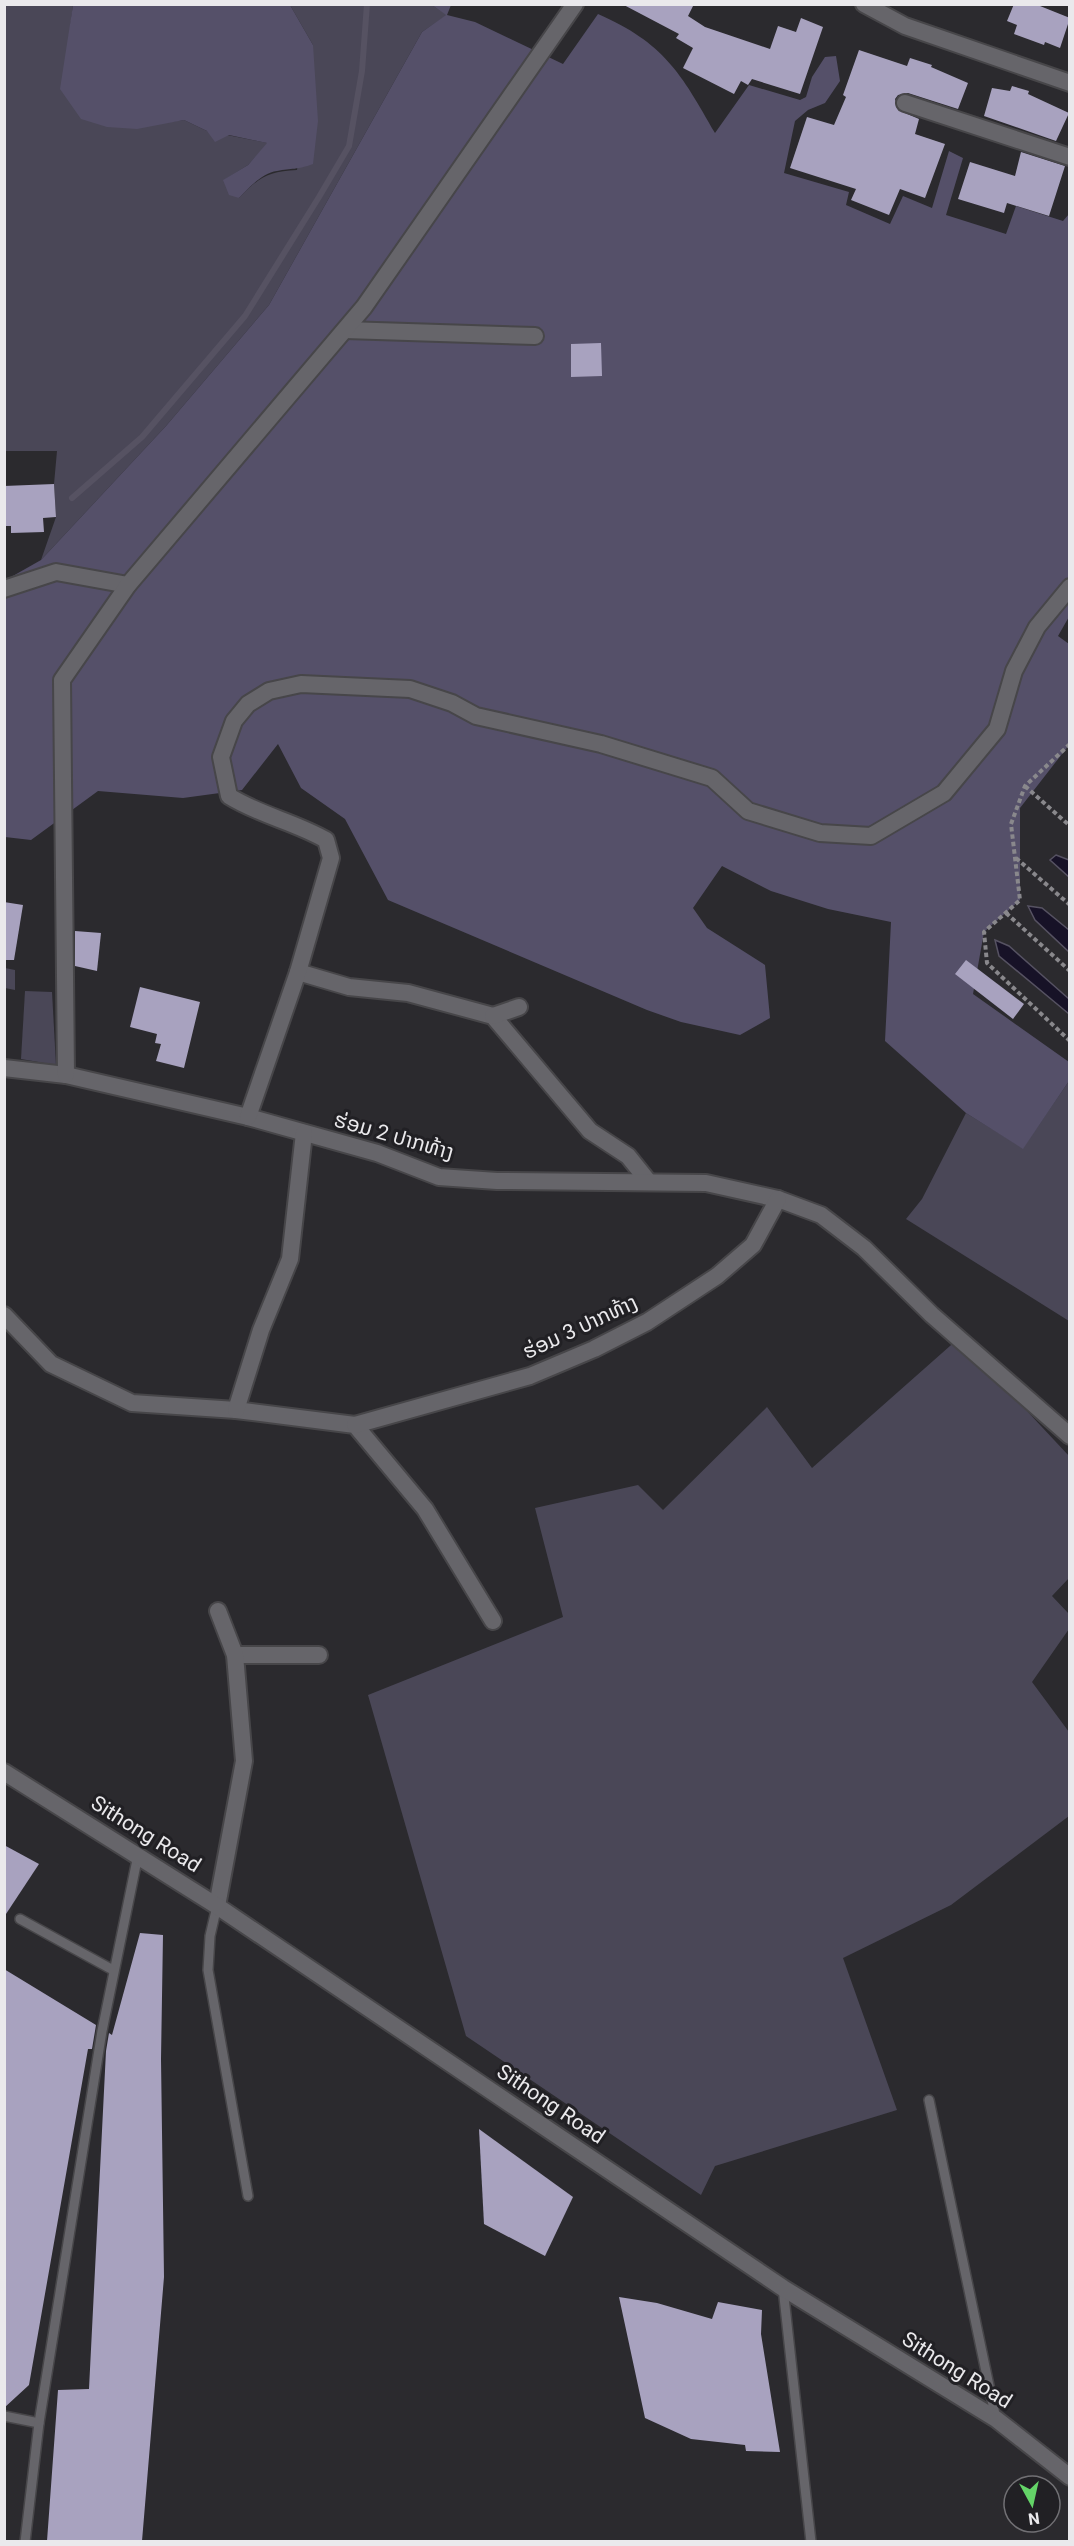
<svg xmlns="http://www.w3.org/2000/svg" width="1074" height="2546" font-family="Roboto,'Noto Sans Lao',sans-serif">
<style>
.green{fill:#4a4757}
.forest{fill:#555069}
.water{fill:#171227;stroke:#565262;stroke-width:1.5}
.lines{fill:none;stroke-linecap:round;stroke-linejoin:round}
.stream{stroke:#565262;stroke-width:6}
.building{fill:#a8a2bf}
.service-casing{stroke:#474649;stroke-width:12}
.minor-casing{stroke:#474649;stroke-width:20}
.secondary-casing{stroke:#474649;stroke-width:20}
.path{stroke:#89888c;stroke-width:4;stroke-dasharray:4.5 3;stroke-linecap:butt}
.service{stroke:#66656a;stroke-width:9}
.minor{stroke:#66656a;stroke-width:16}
.secondary{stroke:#66656a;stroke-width:16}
.labels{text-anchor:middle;stroke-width:6;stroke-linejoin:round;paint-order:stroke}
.street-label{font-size:21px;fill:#eae9ec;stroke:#212024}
</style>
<rect width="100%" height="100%" fill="#2b2a2e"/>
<g class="green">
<path d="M5,5H73L68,44L162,123L184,120L207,131L268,143L248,165L224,180L239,198C258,178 268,171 297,170L313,45L290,5H432L447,15L422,32L269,305L166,426L41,560L56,517L54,484L57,451H5Z"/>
<polygon points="5,968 15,970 15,990 5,988"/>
<polygon points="25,991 52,992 56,1065 21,1059"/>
<polygon points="1069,1081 1069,1321 906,1219 922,1199 966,1113 1023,1148"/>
<polygon points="959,1338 1069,1456 1069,1578 1052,1596 1069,1614 1069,1629 1032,1682 1069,1732 1069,1816 951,1905 843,1958 897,2110 715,2166 701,2195 466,2036 368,1695 563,1617 535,1508 638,1485 663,1510 767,1407 812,1468"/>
</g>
<g class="forest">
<path d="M224,4L290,5L313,45L318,121L313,164C297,170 292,168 277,171C262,173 249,188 239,198L229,195L223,180L248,165L267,143L229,135L215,142L207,131L184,120L137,129L107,127L81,119L60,89L73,5Z"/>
<path d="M432,5H451L447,15L475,22L563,64L598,14C664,43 681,73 715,133L749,85L800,100L806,97L812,77L825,57L836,56L840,81L825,103L808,110L795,121L784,173L849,192L846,205L890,224L903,196L932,208L949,151L963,158L946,215L1006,234L1016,206L1063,221L1069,214L1070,615L1058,636L1069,644V745L1020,808V900L984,932L973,994L1069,1062V1081L1023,1149L966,1113L885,1041L891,922L828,909L771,891L722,866L693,908L707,928L765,965L770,1018L740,1035L681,1022L647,1010L388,900L345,819L301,788L278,744L242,790L183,798L98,791L31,840L5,837L4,581L41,560L166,426L269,305L422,32L446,15Z"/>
</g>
<g class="water">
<polygon points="1056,855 1069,860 1069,877 1050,860"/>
<polygon points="1028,906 1042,908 1069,930 1069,952 1035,920"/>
<polygon points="995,940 1009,946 1069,999 1069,1014 999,956"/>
</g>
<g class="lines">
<polyline class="stream" points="72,498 142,437 245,316 319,197 349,146 362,71 367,4"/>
</g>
<g class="building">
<polygon points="622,4 694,4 688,16 705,27 770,49 778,26 796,32 801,18 823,27 800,94 752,79 748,85 741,81 734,94 683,68 693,48 676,38 679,34"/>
<polygon points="1014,4 1035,4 1070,18 1060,48 1045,42 1044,45 1014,34 1017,25 1007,21"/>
<polygon points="859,50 907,66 910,58 932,65 931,67 968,83 958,109 908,93 898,95 895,99 898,110 919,119 915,134 945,144 925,198 900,189 889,215 851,200 856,189 790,168 807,117 834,125 846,97 843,95"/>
<polygon points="1012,86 1029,91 1028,94 1069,113 1056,141 984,116 992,88 1010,91"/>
<polygon points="1021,152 1065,166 1049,216 1007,203 1004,213 958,199 970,162 1015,176"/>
<polygon points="601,343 602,376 571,377 571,344"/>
<polygon points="54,484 56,517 43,518 44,532 11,533 11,526 4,526 4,486"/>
<polygon points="4,902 23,905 14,960 4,960"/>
<polygon points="75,931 101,933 97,971 75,966"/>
<polygon points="966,960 1024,1004 1013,1019 955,974"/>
<polygon points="140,987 200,1002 184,1068 156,1061 161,1044 155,1043 157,1034 130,1027"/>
<polygon points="4,1845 39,1864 4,1917"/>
<polygon points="140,1933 163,1935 161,2059 164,2277 142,2541 47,2541 58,2390 89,2389 106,2051 109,2033 112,2035"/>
<polygon points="4,1969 96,2025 92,2049 88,2049 29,2385 4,2408"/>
<polygon points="479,2129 573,2197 545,2256 484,2224"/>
<polygon points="619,2297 657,2303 712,2319 718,2302 762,2310 761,2334 780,2452 746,2451 745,2445 691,2439 645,2418"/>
</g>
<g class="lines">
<defs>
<g id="service">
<polyline points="217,1906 210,1936 208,1970 248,2196"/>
<polyline points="20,1919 113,1970"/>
<polyline points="929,2100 996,2419"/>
<polyline points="783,2288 811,2542"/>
<polyline points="4,2416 39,2423"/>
<polyline points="25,2542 39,2423 102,2031 138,1855"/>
</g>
<g id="minor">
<polyline points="864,4 905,26 1070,83"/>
<polyline points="905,103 1070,157"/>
<polyline points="345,330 535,336"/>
<polyline points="4,589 56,572 128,585"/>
<polyline points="298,972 349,987 408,993 493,1016 590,1131 628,1156 648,1181"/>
<polyline points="493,1016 519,1007"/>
<polyline points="4,1068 66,1075 248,1117 377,1153 439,1177 497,1181 706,1183 778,1199 821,1215 864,1248 932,1315 1070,1436"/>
<polyline points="66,1075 62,680 128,585 364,307 575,4"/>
<path d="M248,1117L298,972L331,858L326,840C295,822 259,815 229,796L221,757L234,721L248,704L269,691L301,684L410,689L452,703L476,716L601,744L712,778L748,811L820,833L871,836L944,793L997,729L1014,671L1037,627L1070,587"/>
<polyline points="4,1315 51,1364 132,1403 236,1410 355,1425 425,1509 493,1621"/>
<polyline points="236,1410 261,1330 290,1259 304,1133"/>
<polyline points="355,1425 530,1376 594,1349 647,1322 717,1276 753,1245 778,1199"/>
<polyline points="235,1655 319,1655"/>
<polyline points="217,1906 244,1761 235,1655 218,1611"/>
</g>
<polyline id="secondary" points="4,1772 217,1906 783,2288 996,2419 1070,2477"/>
</defs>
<use href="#service" class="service-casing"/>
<use href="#minor" class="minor-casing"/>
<use href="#secondary" class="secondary-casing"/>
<g class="path">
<polyline points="1070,744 1025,786 1011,824 1020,900 984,932 987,963 1070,1041"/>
<polyline points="1025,786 1070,826"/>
<polyline points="1016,858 1070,905"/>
<polyline points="1006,913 1070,971"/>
</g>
<use href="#service" class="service"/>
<use href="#minor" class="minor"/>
<use href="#secondary" class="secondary"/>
</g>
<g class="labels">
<g class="street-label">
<text transform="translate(394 1136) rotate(16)" y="7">ຮ່ອມ 2 ປາກທ້າງ</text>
<text transform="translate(580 1327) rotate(-25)" y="7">ຮ່ອມ 3 ປາກທ້າງ</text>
<text transform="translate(146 1834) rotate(32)" y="7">Sithong Road</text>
<text transform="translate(551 2104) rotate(34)" y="7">Sithong Road</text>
<text transform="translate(957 2370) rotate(32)" y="7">Sithong Road</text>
</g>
</g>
<rect width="1074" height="2546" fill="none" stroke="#eae9ec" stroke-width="12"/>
<g transform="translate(1032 2504) rotate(172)"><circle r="28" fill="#212024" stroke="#717074" stroke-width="1.5"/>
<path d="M0-4.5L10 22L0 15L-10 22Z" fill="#64d468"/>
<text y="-9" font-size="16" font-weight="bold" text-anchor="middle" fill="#eae9ec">N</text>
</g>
</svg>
